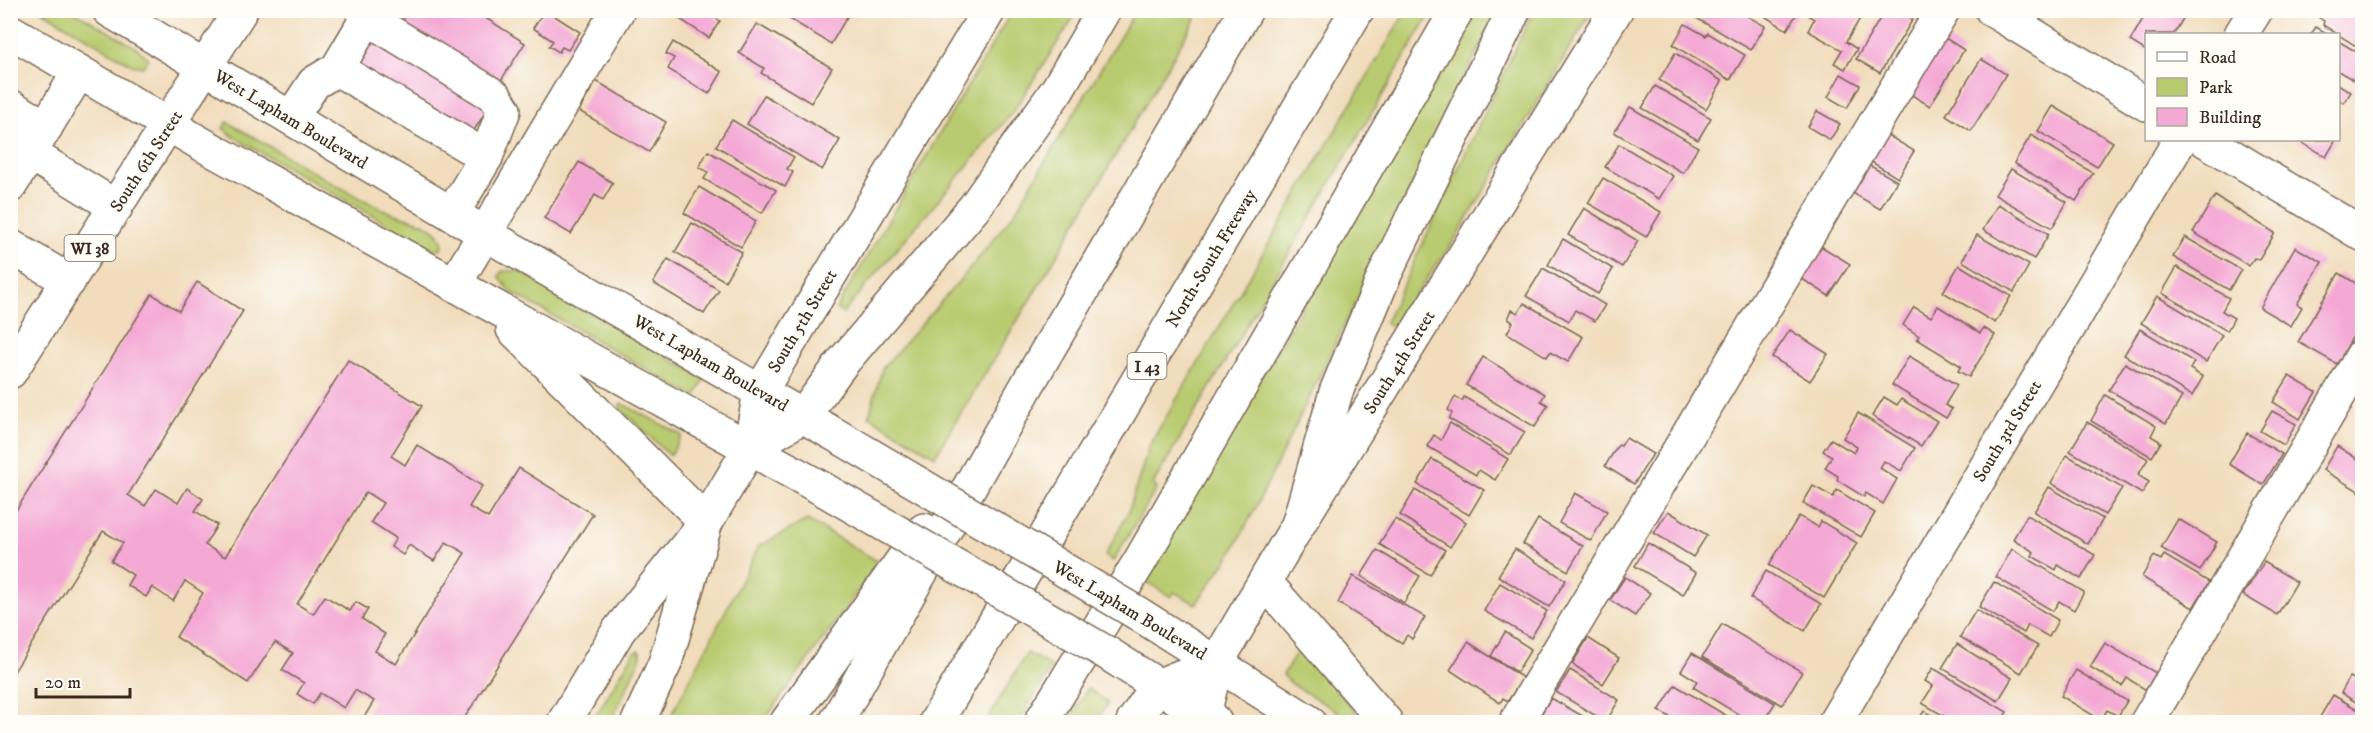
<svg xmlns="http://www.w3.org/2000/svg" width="2373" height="733" font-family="'IM FELL DW Pica',serif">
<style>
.green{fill:#b9cb6f;stroke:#7a7a46;stroke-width:1.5}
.building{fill:#f4a9d5;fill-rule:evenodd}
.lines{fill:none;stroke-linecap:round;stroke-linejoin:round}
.minor-casing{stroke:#7b6855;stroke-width:36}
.major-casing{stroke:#7b6855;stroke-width:36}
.highway-casing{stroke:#7b6855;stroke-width:36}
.minor{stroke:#fff;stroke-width:33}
.major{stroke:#fff;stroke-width:33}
.highway{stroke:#fff;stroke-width:33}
.minor-bridge-casing{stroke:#7b6855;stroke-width:36;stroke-linecap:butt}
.minor-bridge{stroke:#fff;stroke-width:33}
.labels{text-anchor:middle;stroke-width:5;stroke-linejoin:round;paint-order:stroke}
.shield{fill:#fdfcf7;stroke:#75695f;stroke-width:1.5}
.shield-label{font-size:16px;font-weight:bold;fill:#3b2a1e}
.street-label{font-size:18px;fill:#3b2a1e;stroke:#fdfcf7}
</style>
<rect width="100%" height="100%" fill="#fdfcf7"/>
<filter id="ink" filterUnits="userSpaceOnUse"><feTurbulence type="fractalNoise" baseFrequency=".0167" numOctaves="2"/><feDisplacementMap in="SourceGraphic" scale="12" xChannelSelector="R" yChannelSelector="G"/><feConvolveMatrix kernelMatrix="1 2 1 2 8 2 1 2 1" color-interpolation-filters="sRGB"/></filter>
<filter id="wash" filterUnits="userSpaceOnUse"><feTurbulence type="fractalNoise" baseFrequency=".008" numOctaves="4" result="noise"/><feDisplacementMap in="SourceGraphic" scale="24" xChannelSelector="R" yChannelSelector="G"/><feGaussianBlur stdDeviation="1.35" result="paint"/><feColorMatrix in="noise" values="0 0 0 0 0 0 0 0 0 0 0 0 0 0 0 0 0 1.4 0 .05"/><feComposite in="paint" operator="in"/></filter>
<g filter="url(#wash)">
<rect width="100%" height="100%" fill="#f1dcbb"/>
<g class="green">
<polygon points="1136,10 1200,11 1059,252 935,456 869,416 882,369 974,264 1015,212"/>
<polygon points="42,11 74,11 137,48 148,58 143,67 132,65"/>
<polygon points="1012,11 1078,11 1012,113 843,313 836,309"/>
<polygon points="1406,11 1432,11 1153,484 1157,488 1113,561 1105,556 1128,513 1149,446"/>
<polygon points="1477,11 1497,11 1256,507 1231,554 1196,604 1174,592 1171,597 1142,579"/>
<polygon points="1533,11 1592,11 1459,233 1393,327 1385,323"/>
<path d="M227,122C280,151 332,186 387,211C405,219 441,222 443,245L440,249H432L235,138L223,128Z"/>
<polygon points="502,271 519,271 705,379 695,397 511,292 499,277"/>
<polygon points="621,403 682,435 670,456 619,407"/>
<polygon points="807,520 879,562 763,722 668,722 759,546"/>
<polygon points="1299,648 1361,718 1363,722 1354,722 1290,683 1283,675"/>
<polygon points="639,650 641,656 611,722 592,722 634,652"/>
<polygon points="1027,653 1052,667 1019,722 986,722"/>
<polygon points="1088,688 1108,703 1095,722 1067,722"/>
</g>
<g id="blocks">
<g class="building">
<polygon points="409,10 473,10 525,43 498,85 401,23"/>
<polygon points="545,10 580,32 568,50 562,47 559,52 549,46 553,41 533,28"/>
<polygon points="666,10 718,10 714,17 720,21 709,38"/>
<polygon points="792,10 851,10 831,44 788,18"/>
<polygon points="1694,10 1743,10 1746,12 1745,15 1765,26 1751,50 1691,15"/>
<polygon points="1770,10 1799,10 1787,30 1766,17"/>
<polygon points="1812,10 1865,10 1846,42 1857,49 1845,69 1834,63 1842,50 1808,31 1814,19 1809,16"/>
<polygon points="1885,10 1899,10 1913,19 1880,73 1856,59"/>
<polygon points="2148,10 2188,10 2174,34 2146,34 2146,51 2130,41"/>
<polygon points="2322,10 2362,10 2362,50 2323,25 2324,21 2318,17"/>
<polygon points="757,24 832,68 811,103 761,73 764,68 739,53"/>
<polygon points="1685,24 1706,36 1708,33 1745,55 1730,80 1673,45"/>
<polygon points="2316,27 2328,34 2311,34"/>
<polygon points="369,33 490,105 471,135 351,63"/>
<polygon points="1939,34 1964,50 1930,106 1905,91"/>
<polygon points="2338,41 2362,55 2362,85 2338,71"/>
<polygon points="673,42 722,72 709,94 668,69 674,58 666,54"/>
<polygon points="1675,53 1722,81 1706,109 1659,80"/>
<polygon points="1981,59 2006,74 1971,131 1946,115"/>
<polygon points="1841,74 1860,85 1847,108 1828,97"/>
<polygon points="596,81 666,122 649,152 579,111"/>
<polygon points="2338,84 2351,92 2344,103 2338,99"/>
<polygon points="1655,86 1711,118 1698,140 1642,108"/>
<polygon points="764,95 840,140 822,170 747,124"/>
<polygon points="2053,106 2113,142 2097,167 2038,131"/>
<polygon points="1630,107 1698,147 1683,173 1614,132"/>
<polygon points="1817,111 1840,124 1830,140 1808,127"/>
<polygon points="732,120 794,157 787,169 793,172 785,187 716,146"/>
<polygon points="1884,133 1914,151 1898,178 1868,160"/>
<polygon points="2031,135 2093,173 2076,201 2014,163"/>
<polygon points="2297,140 2336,140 2326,157"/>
<polygon points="1619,144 1673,176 1659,199 1605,167"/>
<polygon points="708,151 776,190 762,213 704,179 708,172 699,167"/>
<polygon points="579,162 613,183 603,200 595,195 571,234 544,218"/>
<polygon points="1867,164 1897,181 1880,209 1851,192"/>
<polygon points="2011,169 2067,202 2052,228 1995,195"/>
<polygon points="1603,178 1661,212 1646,237 1588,203"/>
<polygon points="699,187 756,221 741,247 684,213"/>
<polygon points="2215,196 2275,233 2259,260 2254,258 2249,266 2193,232"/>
<polygon points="1998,204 2049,234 2034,259 1983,230"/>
<polygon points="1584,208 1638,241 1622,267 1568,235"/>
<polygon points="692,223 742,252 725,281 675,252"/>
<polygon points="1977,235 2029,265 2014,292 1962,261"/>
<polygon points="2185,237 2241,270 2229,290 2173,257"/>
<polygon points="1563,239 1613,269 1598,294 1548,265"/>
<polygon points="1819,245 1850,264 1829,296 1799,277"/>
<polygon points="2295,247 2322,262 2297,304 2302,307 2291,326 2260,308"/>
<polygon points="668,259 719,290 704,314 653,283"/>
<polygon points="1959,265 2011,296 1995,323 1943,292"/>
<polygon points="2177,267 2229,298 2222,311 2234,318 2227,331 2162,293"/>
<polygon points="1543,268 1605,305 1595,321 1575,310 1569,321 1526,296"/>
<polygon points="2339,273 2362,287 2362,321 2337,364 2298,342"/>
<path d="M197,282L243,311L128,495L145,506L156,489L178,503L187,488L203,499L195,511L217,525L205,545L225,557L348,360L422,406L391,456L405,465L417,445L482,486L469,507L488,518L519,468L593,514L462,722H361L374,701L355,690L344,708L320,693L313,704L297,694L304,683L282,670L293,653L275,642L248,683L176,637L203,593L185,581L173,601L152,587L146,597L127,585L133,575L111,561L123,543L103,531L10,678V520L152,294L179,311ZM366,492L383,503L371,522L396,538L391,547L403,555L409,545L434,561L446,542L465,553L396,664L375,651L385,634L362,619L368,609L356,602L350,611L325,596L313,614L297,604Z"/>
<polygon points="2157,296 2222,335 2206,362 2141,323"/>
<polygon points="1524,303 1583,337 1568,362 1550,352 1547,357 1507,333 1513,322 1508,319 1512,310 1518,313"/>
<polygon points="1938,306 1980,333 1984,328 1995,335 1969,377 1958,371 1961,366 1917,339 1919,336 1903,325 1914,307 1931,317"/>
<polygon points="2140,329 2194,362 2190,369 2203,377 2192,396 2124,355"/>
<polygon points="1790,330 1828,354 1810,381 1772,357"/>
<polygon points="1909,356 1957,385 1945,405 1952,409 1946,418 1892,385"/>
<polygon points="1483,357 1545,394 1541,401 1548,405 1535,427 1466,385"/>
<polygon points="2125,363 2182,397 2166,424 2109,390"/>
<polygon points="2289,376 2316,392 2300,419 2273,402"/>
<polygon points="2105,395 2156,426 2151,436 2161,442 2152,457 2091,421"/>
<polygon points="1455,397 1462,401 1464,397 1525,432 1511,455 1449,419 1452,413 1448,410"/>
<polygon points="1884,397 1897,405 1901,399 1937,421 1921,446 1872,416"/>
<polygon points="2272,411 2296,424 2284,445 2260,431"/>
<polygon points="1858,413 1915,448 1901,471 1884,461 1880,468 1897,479 1883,504 1866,493 1864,497 1837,480 1838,476 1825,468 1832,456 1823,451 1831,439 1854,453 1857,447 1843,438"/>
<polygon points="2087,422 2148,459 2138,475 2149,482 2142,494 2070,451"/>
<polygon points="1450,423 1508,459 1495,480 1479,470 1476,475 1427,446 1434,435 1441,440"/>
<polygon points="2247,433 2282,454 2263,485 2229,464"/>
<polygon points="1626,438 1653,454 1634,484 1605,466 1618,445 1621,446"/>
<polygon points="2337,446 2362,462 2362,493 2323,470"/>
<polygon points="2067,455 2122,488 2105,515 2051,483"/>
<polygon points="1432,459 1484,490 1469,515 1417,484"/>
<polygon points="1813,486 1833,497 1837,490 1875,513 1861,537 1803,503"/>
<polygon points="2049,487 2103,519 2088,544 2034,512"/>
<polygon points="1415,490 1466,522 1450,547 1400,515"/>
<polygon points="1575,493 1607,511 1591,541 1559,523"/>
<polygon points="1668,511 1707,535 1693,557 1654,533"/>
<polygon points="2027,515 2095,555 2081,579 2058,565 2056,570 2032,556 2034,552 2013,539"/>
<polygon points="1799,516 1818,527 1821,521 1857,543 1824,598 1769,565"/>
<polygon points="1395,519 1445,550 1430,575 1379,544"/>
<polygon points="1538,519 1583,546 1568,571 1523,544"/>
<polygon points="2178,519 2217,542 2200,571 2161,548"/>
<polygon points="1648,543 1696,573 1683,595 1635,566"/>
<polygon points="1515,549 1566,580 1549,607 1498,576"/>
<polygon points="2012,549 2084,592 2074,610 2059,601 2053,611 1996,577"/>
<polygon points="1377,550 1420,576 1404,603 1361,576"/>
<polygon points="2164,555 2209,582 2193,608 2142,577 2154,556 2161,560"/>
<polygon points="2264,562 2297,582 2277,615 2243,595"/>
<polygon points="1766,571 1821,604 1805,631 1750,598"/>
<polygon points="1353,576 1425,617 1412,639 1407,635 1402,643 1338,603"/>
<polygon points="1625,577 1650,593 1635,616 1610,600"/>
<polygon points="1994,582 2058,620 2049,637 2028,625 2024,633 1979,607"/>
<polygon points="1500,583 1547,611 1531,638 1484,611"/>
<polygon points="1976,610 2038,646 2021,673 1960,637"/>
<polygon points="1722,624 1802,672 1782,705 1702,657"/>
<polygon points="1505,632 1531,649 1517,672 1491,656"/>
<polygon points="1588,638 1619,658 1603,684 1572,664"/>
<polygon points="1468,642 1523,678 1508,701 1503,698 1500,703 1450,670"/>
<polygon points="2105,643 2156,673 2146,690 2127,678 2122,686 2090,667"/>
<polygon points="1957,644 2012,678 1998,701 1942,668"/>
<polygon points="1692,653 1775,703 1763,722 1751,722 1693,687 1697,681 1681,671"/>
<polygon points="1933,668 2007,712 2001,722 1954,722 1922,703 1933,686 1925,681"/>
<polygon points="1570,670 1619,700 1606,722 1556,692"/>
<polygon points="2076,670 2127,701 2118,716 2107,710 2101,720 2061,696"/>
<polygon points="2350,677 2359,682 2362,677 2362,706 2341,693"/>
<polygon points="1675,685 1737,722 1679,722 1659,711"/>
<polygon points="2333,695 2362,712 2362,722 2317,722"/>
<polygon points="1551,698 1593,722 1536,722"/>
<polygon points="1924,711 1942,722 1917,722"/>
</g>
</g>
</g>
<g filter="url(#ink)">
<use href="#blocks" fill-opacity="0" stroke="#7b6855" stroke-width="1.5"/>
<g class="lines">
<defs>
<g id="minor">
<polyline points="109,10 484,233 853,445"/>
<polyline points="362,10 367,18 495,96 504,110 486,157 452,214"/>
<polyline points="1992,10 2146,104"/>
<polyline points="10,31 200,143 821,488"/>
<polyline points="2241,34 2256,10"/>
<polyline points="337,69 486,157"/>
<polyline points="10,106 46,127"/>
<polyline points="291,118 314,83 337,69 367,18"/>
<polyline points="2205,140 2362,234"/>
<polyline points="10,141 116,207"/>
<polyline points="10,186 79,72"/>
<polyline points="10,246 69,281"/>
<polyline points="454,285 618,10"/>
<polyline points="513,329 706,522"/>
<polyline points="1266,583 1386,722"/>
<polyline points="1137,613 1309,722"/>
<polyline points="1107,653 1215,722"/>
<polyline points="564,722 619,630 706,522 750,448 760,392 989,10"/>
<polyline points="1202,722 1217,662 1298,525 1616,10"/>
<polyline points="1516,722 1943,10"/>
<polyline points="1835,722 2180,140"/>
<polyline points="2147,722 2362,356"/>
</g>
<polyline id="major" points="10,372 241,10"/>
<g id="highway">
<polyline points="750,448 803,416 842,363 974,208 1057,90 1104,10"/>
<polyline points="1298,525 1336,392 1385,274 1514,10"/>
<polyline points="638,722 665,663 706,522"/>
<polyline points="787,722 924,530"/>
<polyline points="836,722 1029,382 1246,10"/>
<polyline points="936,722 1357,10"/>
<polyline points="1041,722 1140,561 1457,10"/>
<polyline points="1133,722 1157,686 1217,662"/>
</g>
</defs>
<use href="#minor" class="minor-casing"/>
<use href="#major" class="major-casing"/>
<use href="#highway" class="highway-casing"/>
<use href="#minor" class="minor"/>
<use href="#major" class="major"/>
<use href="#highway" class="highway"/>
<defs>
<g id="minor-bridge">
<polyline points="853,445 1137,613"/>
<polyline points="821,488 1107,653"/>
</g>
</defs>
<use href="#minor-bridge" class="minor-bridge-casing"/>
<use href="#minor-bridge" class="minor-bridge"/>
</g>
</g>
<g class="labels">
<g class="shield">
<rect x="64.5" y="235" width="51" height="26" rx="4.5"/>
<rect x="1127.5" y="353" width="39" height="26" rx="4.5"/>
</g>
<g class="shield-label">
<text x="90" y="254">WI 38</text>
<text x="1147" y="372">I 43</text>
</g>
<g class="street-label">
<text transform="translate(291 119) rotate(31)" y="6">West Lapham Boulevard</text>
<text transform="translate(146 161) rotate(-57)" y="6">South 6th Street</text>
<text transform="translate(1211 258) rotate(-59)" y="6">North-South Freeway</text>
<text transform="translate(802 321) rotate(-59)" y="6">South 5th Street</text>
<text transform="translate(1399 362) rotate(-58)" y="6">South 4th Street</text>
<text transform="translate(711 363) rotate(30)" y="6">West Lapham Boulevard</text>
<text transform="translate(2007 431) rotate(-59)" y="6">South 3rd Street</text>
<text transform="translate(1130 610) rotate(31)" y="6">West Lapham Boulevard</text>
</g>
</g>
<rect width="2373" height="733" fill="none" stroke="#fdfcf7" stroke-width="36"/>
<rect x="2145" y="33" width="195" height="108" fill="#fdfcf7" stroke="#afa8a0" stroke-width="1.5"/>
<rect x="2157" y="52" width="30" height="9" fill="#ffffff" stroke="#afa8a0" stroke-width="1.5"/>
<text x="2199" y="63" font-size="18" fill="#3b2a1e">Road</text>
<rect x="2157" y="78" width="30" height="18" fill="#b9cb6f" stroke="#afa8a0" stroke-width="1.5"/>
<text x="2199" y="93" font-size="18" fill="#3b2a1e">Park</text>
<rect x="2157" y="108" width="30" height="18" fill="#f4a9d5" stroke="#afa8a0" stroke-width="1.5"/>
<text x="2199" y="123" font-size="18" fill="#3b2a1e">Building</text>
<path d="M36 688v9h94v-9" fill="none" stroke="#3b2a1e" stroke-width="3"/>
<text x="45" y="688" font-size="18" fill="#3b2a1e" stroke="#fdfcf7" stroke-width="4.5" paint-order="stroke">20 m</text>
</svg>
